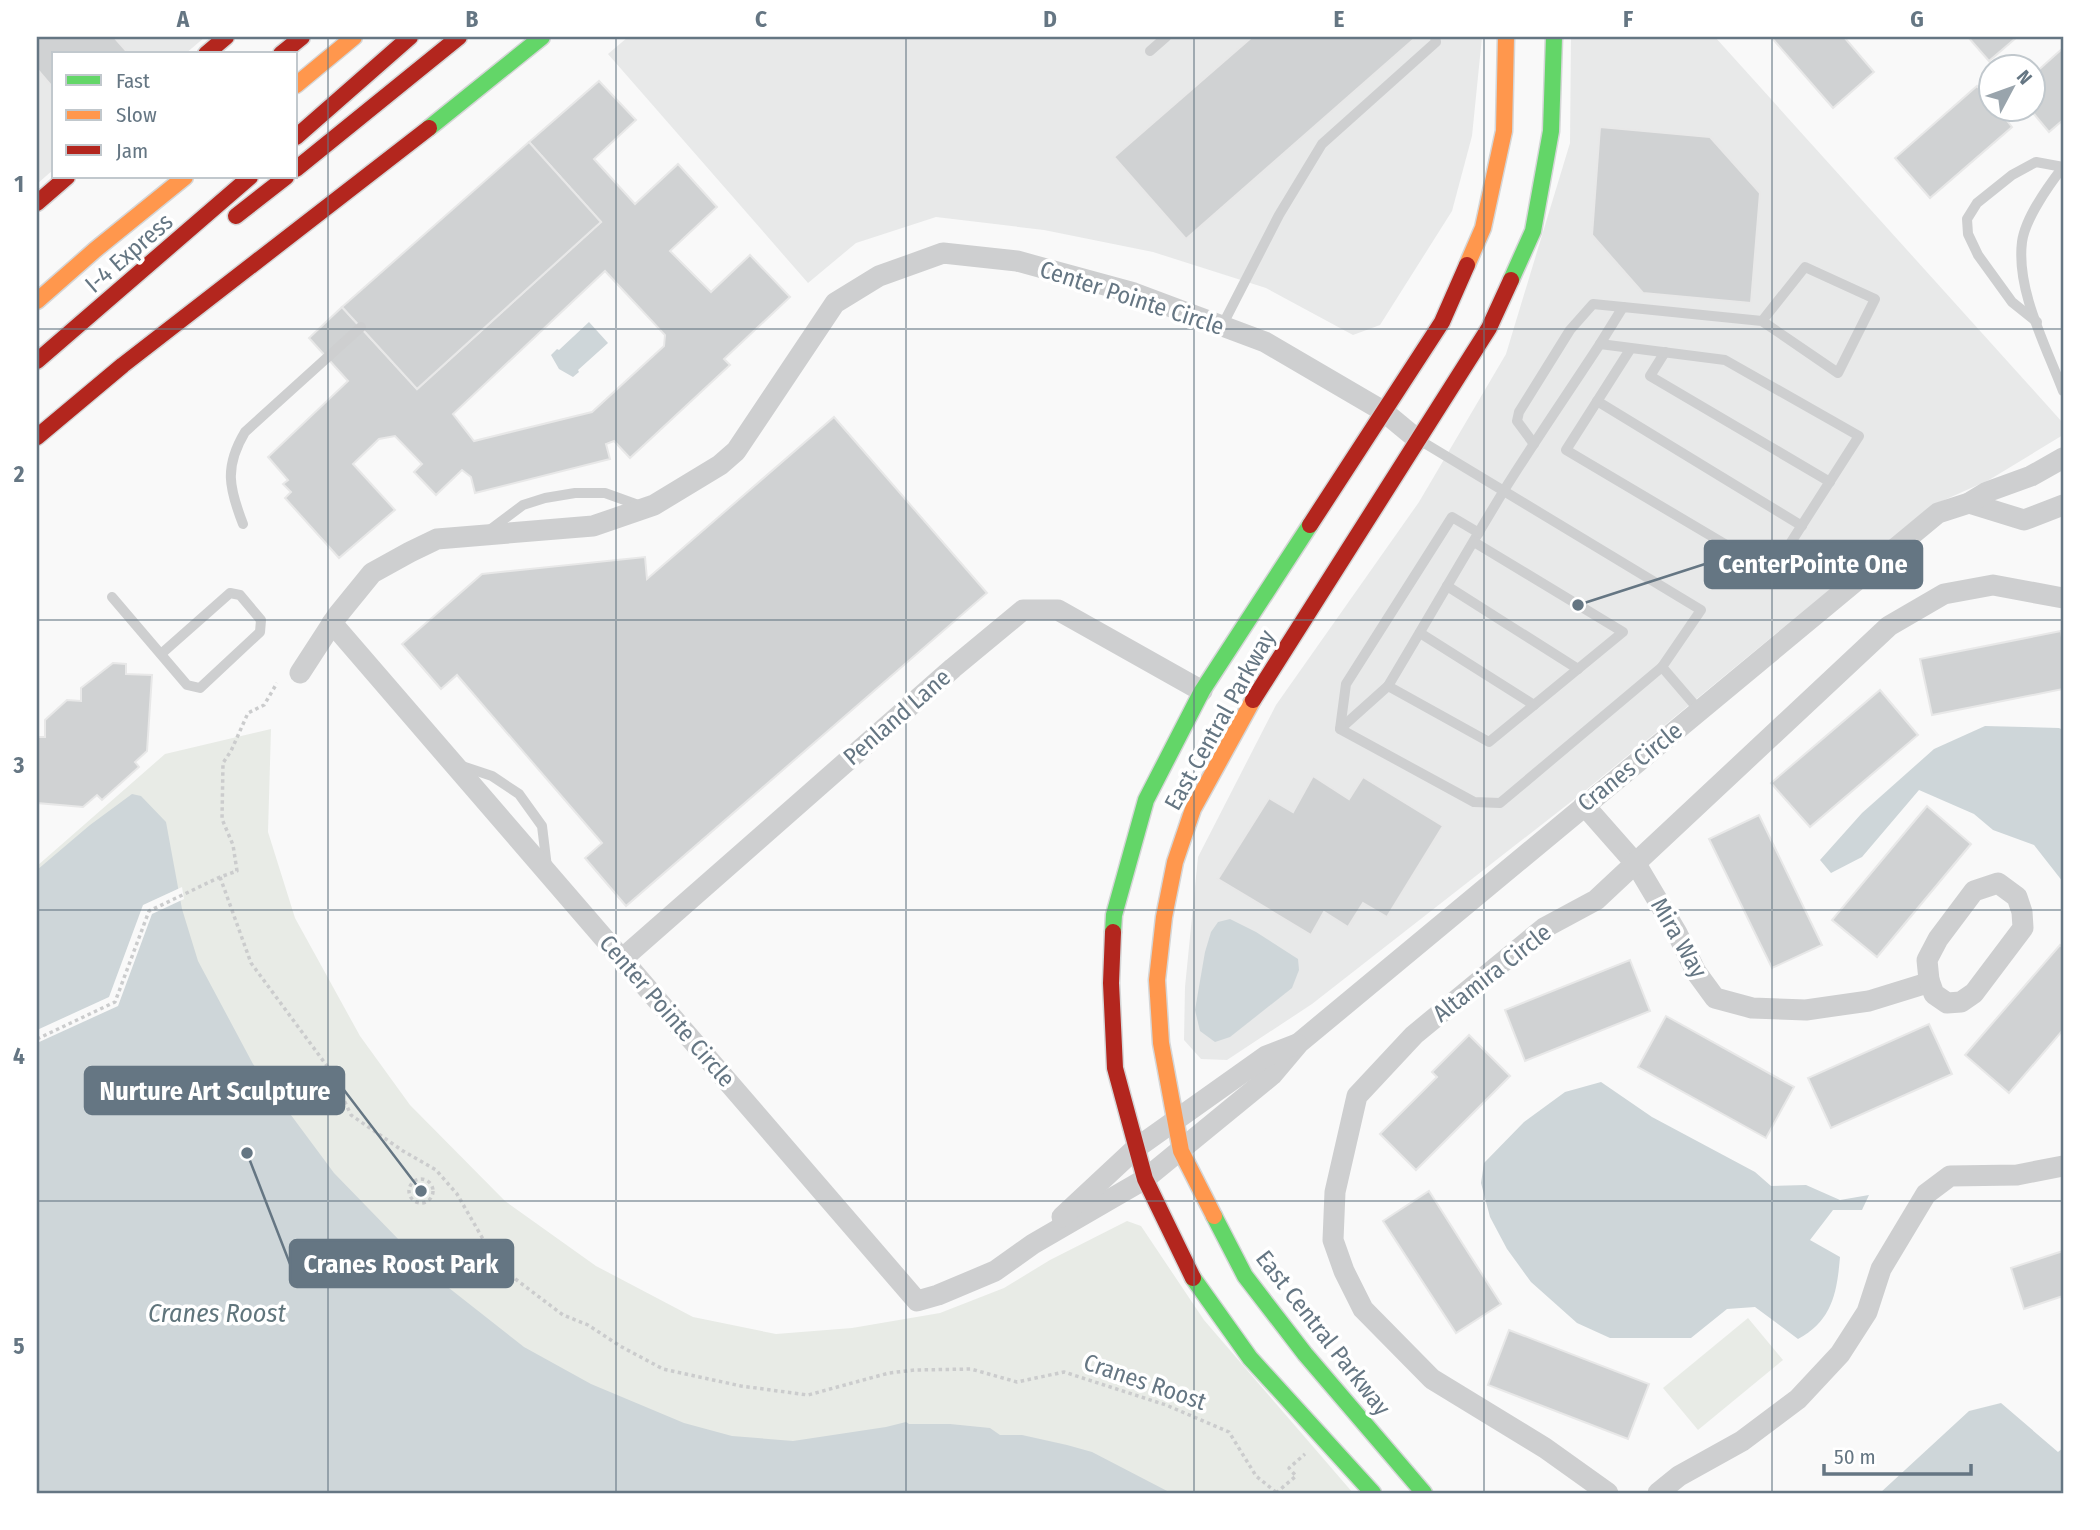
<svg xmlns="http://www.w3.org/2000/svg" width="2100" height="1530" font-family="'Fira Sans Condensed',sans-serif">
<style>
.built{fill:#e8e9e9}
.green{fill:#e8ebe6}
.water{fill:#ced6d9}
.pier{fill:#f9f9f9}
.building{fill:#d0d2d3;stroke:#e8e8e8;stroke-width:2;fill-rule:evenodd}
.lines{fill:none;stroke-linecap:round;stroke-linejoin:round}
.fast-casing{stroke:#d5d6d7;stroke-width:19}
.slow-casing{stroke:#d5d6d7;stroke-width:19}
.jam-casing{stroke:#d5d6d7;stroke-width:19}
.path{stroke:#cbcccd;stroke-width:3.5;stroke-dasharray:3.5 3.5;stroke-linecap:butt}
.lane{stroke:#cecfd0;stroke-width:10}
.street{stroke:#cecfd0;stroke-width:21}
.fast{stroke:#63d668;stroke-width:16}
.slow{stroke:#ff974d;stroke-width:16}
.jam{stroke:#b3261e;stroke-width:16}
.grid{fill:none;stroke:#657683;stroke-width:2;stroke-opacity:0.55}
.labels{text-anchor:middle;stroke-width:7;stroke-linejoin:round;paint-order:stroke}
.street-label{font-size:24px;fill:#657683;stroke:#fff}
.water-label{font-size:26px;font-style:italic;fill:#60757c;stroke:#fff}
.leader{fill:none;stroke:#657683;stroke-width:2.5}
.callout-dot{fill:#657683;stroke:#fff;stroke-width:2.5}
.callout{fill:#657683;stroke:#657683;stroke-width:2.5}
.callout-label{font-size:26px;text-anchor:middle;font-weight:bold;fill:#fff}
.neatline{fill:none;stroke:#657683;stroke-width:2.5}
.grid-label{font-size:23px;text-anchor:middle;font-weight:bold;fill:#657683}
</style>
<rect width="100%" height="100%" fill="#f9f9f9"/>
<g class="built">
<polygon points="37,37 205,37 185,54 54,54 54,169 37,184"/>
<polygon points="628,37 1482,37 1472,136 1452,211 1380,325 1353,335 1266,288 1153,252 1044,230 936,217 856,243 808,283 608,54"/>
<polygon points="1571,37 1715,37 2063,423 2063,435 1989,480 1931,506 1586,790 1312,1004 1227,1060 1201,1059 1184,1040 1185,987 1198,857 1276,705 1419,502 1506,354 1570,143"/>
</g>
<g class="green">
<polygon points="271,729 268,832 295,918 360,1036 410,1105 505,1201 596,1266 693,1317 776,1334 852,1328 940,1313 1004,1288 1050,1260 1127,1221 1141,1226 1204,1320 1353,1493 37,1493 37,866 165,754"/>
<polygon points="1748,1318 1783,1360 1698,1430 1663,1388"/>
</g>
<g class="water">
<polygon points="589,322 608,343 578,370 579,372 573,377 559,369 551,355 557,349 559,350"/>
<polygon points="1985,726 2059,728 2063,730 2063,882 2034,845 1993,830 1974,814 1919,790 1862,857 1831,873 1820,860 1862,813 1934,749"/>
<polygon points="132,794 141,796 166,822 182,909 198,961 253,1064 334,1173 435,1277 524,1347 591,1384 684,1423 732,1436 793,1441 886,1427 906,1422 909,1424 950,1424 990,1428 1000,1435 1022,1435 1067,1445 1092,1452 1171,1493 37,1493 37,870 90,825"/>
<polygon points="1230,919 1256,932 1298,959 1299,970 1292,988 1230,1037 1215,1042 1200,1031 1195,1010 1205,952 1211,932 1218,922"/>
<path d="M1601,1082L1652,1117L1755,1172L1771,1186L1806,1185L1840,1200L1869,1195L1862,1210H1833L1810,1240L1840,1257C1837,1293 1832,1321 1798,1339L1755,1307L1727,1309L1691,1338H1610L1577,1323L1531,1282L1507,1249L1490,1217L1481,1183L1484,1163L1524,1122L1565,1092Z"/>
<polygon points="2001,1403 2058,1452 2063,1448 2063,1493 1880,1493 1969,1411"/>
</g>
<polygon class="pier" points="182,887 184,899 152,914 118,1006 37,1043 37,1030 109,997 143,905"/>
<g class="building">
<polygon points="37,37 114,37 129,54 54,54 54,89 37,69"/>
<polygon points="1252,37 1412,37 1414,39 1186,239 1114,157"/>
<polygon points="1771,37 1844,37 1874,72 1833,108"/>
<polygon points="1968,37 2017,37 1989,61"/>
<polygon points="2063,48 2063,120 2049,132 2029,108 2034,108 2034,74"/>
<path d="M599,81L636,120L594,159L635,204L678,164L717,207L670,251L711,292L750,255L790,297L724,359L730,365L630,458L614,441L606,444L610,459L475,493L471,477L462,470L436,495L414,472L422,464L395,436L379,439L353,464L395,510L339,558L285,498L291,492L283,484L288,480L268,457L348,381L309,338L342,307L417,389L601,222L529,142ZM605,271L665,335L664,346L592,412L474,441L453,414Z"/>
<polygon points="1977,86 1992,103 1992,108 1997,108 2012,127 1930,198 1895,158"/>
<polygon points="1600,127 1710,137 1760,193 1751,303 1643,293 1592,235"/>
<polygon points="529,142 601,222 417,389 342,307"/>
<polygon points="834,417 987,593 626,906 585,858 602,843 457,675 441,689 402,644 482,574 645,557 647,579"/>
<polygon points="2061,631 2063,644 2063,689 1932,715 1920,659"/>
<polygon points="113,663 126,664 126,674 152,675 147,751 135,762 139,767 102,800 97,795 83,807 37,803 37,737 45,737 45,720 67,700 81,701 81,688"/>
<polygon points="1880,690 1918,735 1810,827 1771,783"/>
<polygon points="1313,776 1349,799 1363,777 1443,826 1387,917 1363,903 1348,927 1324,912 1311,935 1218,879 1269,798 1293,812"/>
<polygon points="1927,806 1971,844 1877,957 1832,920"/>
<polygon points="1759,815 1822,945 1772,968 1709,839"/>
<polygon points="2060,945 2063,948 2063,1030 2009,1093 1965,1055"/>
<polygon points="1630,960 1650,1011 1525,1061 1505,1010"/>
<polygon points="1666,1016 1794,1087 1766,1138 1638,1067"/>
<polygon points="1929,1024 1952,1074 1831,1128 1808,1078"/>
<polygon points="1469,1035 1510,1076 1416,1170 1380,1134 1437,1077 1432,1072"/>
<polygon points="1429,1191 1501,1304 1456,1333 1383,1221"/>
<polygon points="2063,1251 2063,1296 2024,1309 2011,1268"/>
<polygon points="1509,1330 1649,1384 1628,1439 1488,1385"/>
</g>
<g class="lines">
<defs>
<g id="fast">
<polyline points="429,128 542,37"/>
<polyline points="1511,280 1533,231 1551,131 1554,37"/>
<polyline points="1113,932 1114,915 1146,800 1202,691 1310,525"/>
<polyline points="1214,1216 1245,1276 1305,1354 1424,1493"/>
<polyline points="1193,1278 1250,1358 1373,1493"/>
</g>
<g id="slow">
<polyline points="296,85 354,37"/>
<polyline points="1467,265 1483,228 1504,131 1506,37"/>
<polyline points="37,301 95,250 185,177"/>
<polyline points="1214,1216 1181,1151 1161,1043 1157,980 1164,917 1175,862 1193,809 1253,700"/>
</g>
<g id="jam">
<polyline points="206,54 226,37"/>
<polyline points="281,54 302,37"/>
<polyline points="296,137 410,37"/>
<polyline points="296,169 459,37"/>
<polyline points="37,203 67,177"/>
<polyline points="236,216 286,177"/>
<polyline points="37,361 250,177"/>
<polyline points="37,437 123,365 429,128"/>
<polyline points="1310,525 1442,322 1467,265"/>
<polyline points="1253,700 1489,328 1511,280"/>
<polyline points="1113,932 1111,983 1115,1068 1145,1179 1193,1278"/>
</g>
</defs>
<use href="#fast" class="fast-casing"/>
<use href="#slow" class="slow-casing"/>
<use href="#jam" class="jam-casing"/>
<g class="path">
<polyline points="220,877 251,963 330,1070 351,1115 403,1151 436,1170 457,1194 494,1258 514,1278 563,1315 588,1325 620,1346 663,1369 741,1386 808,1395 889,1373 915,1370 971,1369 1017,1382 1064,1372 1166,1405 1229,1432 1256,1476 1277,1493"/>
<polyline points="37,1039 115,1002 149,911 220,877 237,871 233,845 222,819 223,763 231,751 248,713 264,705 277,683"/>
<circle cx="421" cy="1191" r="12"/>
<polyline points="1276,1493 1296,1476 1289,1468 1305,1454"/>
</g>
<g class="lane">
<polyline points="1150,51 1166,37"/>
<path d="M2063,167C2049,185 2025,219 2022,242C2016,290 2046,346 2063,391"/>
<polyline points="2037,322 2012,302 1978,255 1968,234 1967,219 1977,203 2012,175 2036,162 2063,167"/>
<polyline points="1222,326 1279,215 1322,144 1436,42 1435,37"/>
<polyline points="1600,344 1623,307 1762,321 1805,267 1875,299 1838,373 1762,321"/>
<polyline points="1665,352 1650,376 1830,482"/>
<polyline points="1597,401 1802,526"/>
<polyline points="1421,441 1701,610 1662,667 1699,710"/>
<polyline points="1534,444 1517,421 1519,412 1570,330 1593,304 1623,307"/>
<path d="M243,524C229,488 224,467 245,432L361,327"/>
<polyline points="487,532 523,505 545,498 575,493 605,493 641,506"/>
<path d="M1474,542L1623,632L1489,742L1388,686C1427,621 1464,556 1503,492C1534,442 1568,393 1600,344L1725,360L1859,436L1772,572L1566,450L1631,348"/>
<polyline points="1447,586 1578,669"/>
<polyline points="112,597 187,685 200,688 260,632 261,620 240,595 230,593 161,654"/>
<polyline points="1420,633 1534,705"/>
<polyline points="1388,686 1340,729 1474,802 1500,803 1662,667"/>
<polyline points="1340,729 1346,684 1452,517 1479,533"/>
<polyline points="459,765 492,776 519,794 542,826 547,867"/>
</g>
<g class="street">
<polyline points="1969,503 2024,520 2063,505"/>
<polyline points="332,623 917,1301 938,1295 995,1271 1033,1244 1145,1179 1272,1075 1299,1043 1938,513 1969,503 1987,492 2031,476 2063,458"/>
<polyline points="300,673 337,616 372,573 410,552 437,539 593,526 654,505 720,465 736,451 835,303 879,276 943,253 1017,261 1134,293 1265,342 1383,411 1418,440"/>
<polyline points="1584,805 1636,864 1677,933 1696,972 1715,998 1752,1008 1806,1010 1869,1001 1924,984 1929,980"/>
<polygon points="1998,883 2017,897 2022,912 2023,928 1974,993 1961,1002 1947,1003 1934,994 1929,980 1927,960 1938,939 1974,891"/>
<polyline points="622,959 953,668 1023,610 1058,610 1202,691"/>
<polyline points="1062,1217 1135,1149 1266,1056 1297,1044"/>
<polyline points="1608,1493 1545,1448 1432,1379 1363,1309 1344,1271 1333,1240 1335,1192 1357,1096 1414,1035 1544,928 1596,900 1889,626 1944,594 1993,585 2063,598"/>
<polyline points="1658,1493 1679,1476 1742,1441 1798,1399 1840,1354 1867,1312 1881,1269 1926,1194 1950,1176 2017,1175 2063,1166"/>
</g>
<use href="#fast" class="fast"/>
<use href="#slow" class="slow"/>
<use href="#jam" class="jam"/>
</g>
<path class="grid" d="M328,37V1493M616,37V1493M906,37V1493M1194,37V1493M1484,37V1493M1772,37V1493M37,329H2063M37,620H2063M37,910H2063M37,1201H2063"/>
<g class="labels">
<g class="street-label">
<text transform="translate(129 253) rotate(-41)" y="8">I-4 Express</text>
<text transform="translate(1132 298) rotate(18)" y="8">Center Pointe Circle</text>
<text transform="translate(897 717) rotate(-41)" y="8">Penland Lane</text>
<text transform="translate(1220 720) rotate(-61)" y="8">East Central Parkway</text>
<text transform="translate(1630 767) rotate(-39)" y="8">Cranes Circle</text>
<text transform="translate(1679 938) rotate(60)" y="8">Mira Way</text>
<text transform="translate(1492 973) rotate(-38)" y="8">Altamira Circle</text>
<text transform="translate(667 1011) rotate(49)" y="8">Center Pointe Circle</text>
<text transform="translate(1323 1333) rotate(52)" y="8">East Central Parkway</text>
<text transform="translate(1145 1382) rotate(19)" y="8">Cranes Roost</text>
</g>
<g class="water-label">
<text x="217" y="1322">Cranes Roost</text>
</g>
</g>
<path class="leader" d="M1578 605L1705 564M421 1191L344 1090M247 1153L290 1264"/>
<g class="callout-dot">
<circle cx="1578" cy="605" r="7"/>
<circle cx="421" cy="1191" r="7"/>
<circle cx="247" cy="1153" r="7"/>
</g>
<g class="callout">
<rect x="1705" y="541" width="217" height="47" rx="7"/>
<rect x="85" y="1067" width="259" height="47" rx="7"/>
<rect x="290" y="1240" width="223" height="47" rx="7"/>
</g>
<g class="callout-label">
<text x="1813" y="573">CenterPointe One</text>
<text x="215" y="1100">Nurture Art Sculpture</text>
<text x="401" y="1273">Cranes Roost Park</text>
</g>
<rect width="2100" height="1530" fill="none" stroke="#ffffff" stroke-width="77"/>
<rect x="52" y="52" width="245" height="126" fill="#ffffff" stroke="#c1c8cd" stroke-width="2"/>
<rect x="66" y="75" width="35" height="10" fill="#63d668" stroke="#c1c8cd" stroke-width="2"/>
<text x="116" y="88" font-size="21" fill="#657683">Fast</text>
<rect x="66" y="110" width="35" height="10" fill="#ff974d" stroke="#c1c8cd" stroke-width="2"/>
<text x="116" y="122" font-size="21" fill="#657683">Slow</text>
<rect x="66" y="145" width="35" height="10" fill="#b3261e" stroke="#c1c8cd" stroke-width="2"/>
<text x="116" y="158" font-size="21" fill="#657683">Jam</text>
<g transform="translate(2012 88) rotate(49)"><circle r="33" fill="#ffffff" stroke="#c1c8cd" stroke-width="2"/>
<path d="M0-5L12 26L0 18L-12 26Z" fill="#99a4ac"/>
<text y="-10" font-size="19" font-weight="bold" text-anchor="middle" fill="#657683">N</text>
</g>
<path d="M1824 1464v10h147v-10" fill="none" stroke="#657683" stroke-width="3.5"/>
<text x="1834" y="1464" font-size="21" fill="#657683" stroke="#ffffff" stroke-width="5" paint-order="stroke">50 m</text>
<rect x="38" y="38" width="2024" height="1454" class="neatline"/>
<g class="grid-label">
<text x="183" y="27">A</text>
<text x="472" y="27">B</text>
<text x="761" y="27">C</text>
<text x="1050" y="27">D</text>
<text x="1339" y="27">E</text>
<text x="1628" y="27">F</text>
<text x="1917" y="27">G</text>
<text x="19" y="192">1</text>
<text x="19" y="482">2</text>
<text x="19" y="773">3</text>
<text x="19" y="1064">4</text>
<text x="19" y="1354">5</text>
</g>
</svg>
